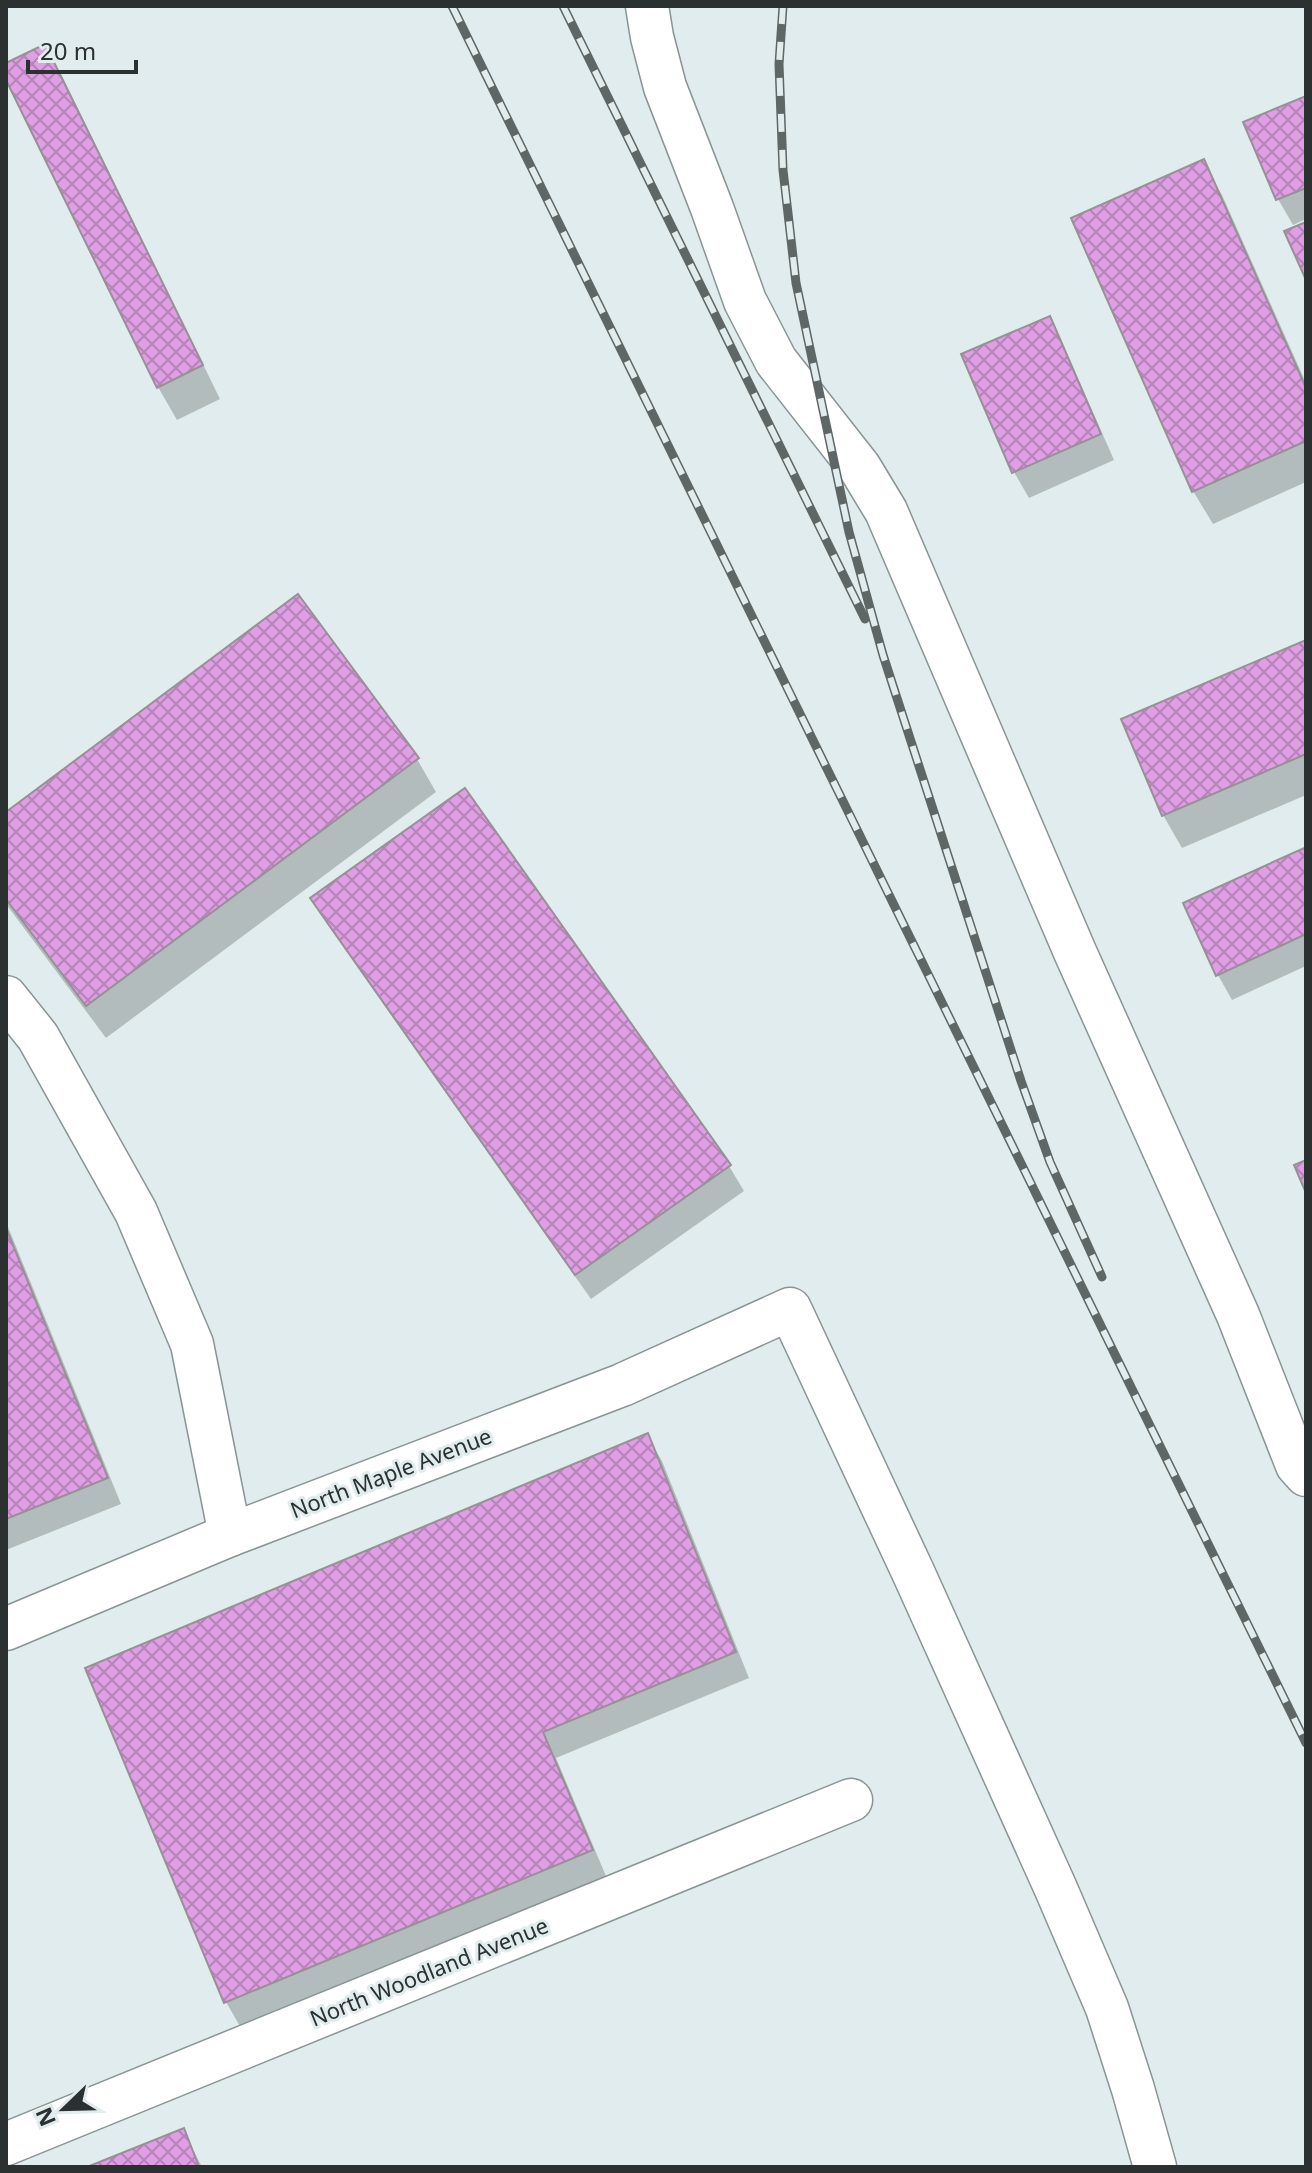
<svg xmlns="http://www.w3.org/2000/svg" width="1312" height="2173" font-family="'Noto Sans',sans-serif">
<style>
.shadow{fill:#0003}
.building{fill:url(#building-cross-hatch);stroke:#979097;stroke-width:2}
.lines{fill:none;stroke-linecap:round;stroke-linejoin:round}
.minor-casing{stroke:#899495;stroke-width:45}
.minor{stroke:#fff;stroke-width:42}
.rail-casing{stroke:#5f6666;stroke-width:9}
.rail{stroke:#e0eced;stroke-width:6;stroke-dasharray:18;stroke-linecap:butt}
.labels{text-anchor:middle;stroke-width:6;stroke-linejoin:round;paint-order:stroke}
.street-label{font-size:22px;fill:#2b3030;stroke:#e0eced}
</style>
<defs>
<pattern id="building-cross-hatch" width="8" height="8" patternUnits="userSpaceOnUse" patternTransform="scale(2)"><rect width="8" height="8" fill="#e09fe4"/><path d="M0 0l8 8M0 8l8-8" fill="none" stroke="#b682b9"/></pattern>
</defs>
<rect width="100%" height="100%" fill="#e0eced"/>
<g class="shadow">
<polygon points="45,47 64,80 220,399 177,420 158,387 6,76 6,65"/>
<polygon points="1306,98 1306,219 1293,225 1278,199 1246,124"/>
<polygon points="1203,162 1222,195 1306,383 1306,482 1213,524 1193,491"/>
<polygon points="1049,318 1063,344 1114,460 1029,498 1014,472 963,355"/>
<polygon points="1306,643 1306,795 1182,848 1163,815"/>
<polygon points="417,759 436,792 106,1038 6,904 6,814"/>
<polygon points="1306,856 1306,966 1232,1000 1218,975"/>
<polygon points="312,899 729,1166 744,1191 591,1299 327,924"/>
<polygon points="6,1222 121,1504 6,1550"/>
<polygon points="647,1436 662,1461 749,1678 556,1758 606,1876 241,2028 226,2002 87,1670"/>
<polygon points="183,2130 202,2167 92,2167"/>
</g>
<g class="building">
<polygon points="45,44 203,365 157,388 6,80 6,63"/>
<polygon points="1306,96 1306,188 1276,200 1243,122"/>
<polygon points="1204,159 1306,388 1306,441 1192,492 1071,218"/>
<polygon points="1306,222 1306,280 1284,231"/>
<polygon points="1050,316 1101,434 1012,473 961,354"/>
<polygon points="298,594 419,758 86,1006 6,899 6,812"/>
<polygon points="1306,640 1306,754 1162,816 1121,719"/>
<polygon points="465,788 731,1165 575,1275 310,898"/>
<polygon points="1304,848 1306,854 1306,934 1216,976 1183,903"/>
<polygon points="1306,1160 1306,1193 1294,1165"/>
<polygon points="6,1228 108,1478 6,1519"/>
<polygon points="648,1433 736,1652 543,1732 593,1850 224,2003 85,1668"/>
<polygon points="184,2128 199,2167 87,2167"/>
</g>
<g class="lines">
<defs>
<g id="minor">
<polyline points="647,6 652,37 665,87 712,208 745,301 776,361 860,468 886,511 1075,952 1238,1315 1297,1465 1306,1475"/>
<polyline points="6,997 38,1037 136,1212 192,1344 230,1535"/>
<polyline points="6,1629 230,1535 622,1385 790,1309 913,1572 1056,1889 1107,2008 1133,2089 1155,2167"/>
<polyline points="6,2144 851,1800"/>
</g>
</defs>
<use href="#minor" class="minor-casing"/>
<use href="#minor" class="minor"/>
<defs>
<g id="rail">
<polyline points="452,6 1306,1743"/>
<polyline points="563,6 865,619"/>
<polyline points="783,6 779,64 783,170 796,283 849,532 883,655 1021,1081 1050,1162 1102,1277"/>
</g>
</defs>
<use href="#rail" class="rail-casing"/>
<use href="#rail" class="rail"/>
</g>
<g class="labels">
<g class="street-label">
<text transform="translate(391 1473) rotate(-21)" y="8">North Maple Avenue</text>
<text transform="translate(429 1972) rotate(-22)" y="8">North Woodland Avenue</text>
</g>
</g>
<rect width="1312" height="2173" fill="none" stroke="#2b3030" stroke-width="16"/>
<g transform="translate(64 2109) rotate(247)" stroke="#e0eced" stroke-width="6" paint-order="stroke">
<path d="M0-6L14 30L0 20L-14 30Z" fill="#2b3030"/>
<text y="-12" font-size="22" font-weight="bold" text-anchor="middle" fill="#2b3030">N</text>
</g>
<path d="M28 60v12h108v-12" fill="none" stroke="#2b3030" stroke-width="4"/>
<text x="40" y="60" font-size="24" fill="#2b3030" stroke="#e0eced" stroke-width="6" paint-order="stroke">20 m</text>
</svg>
